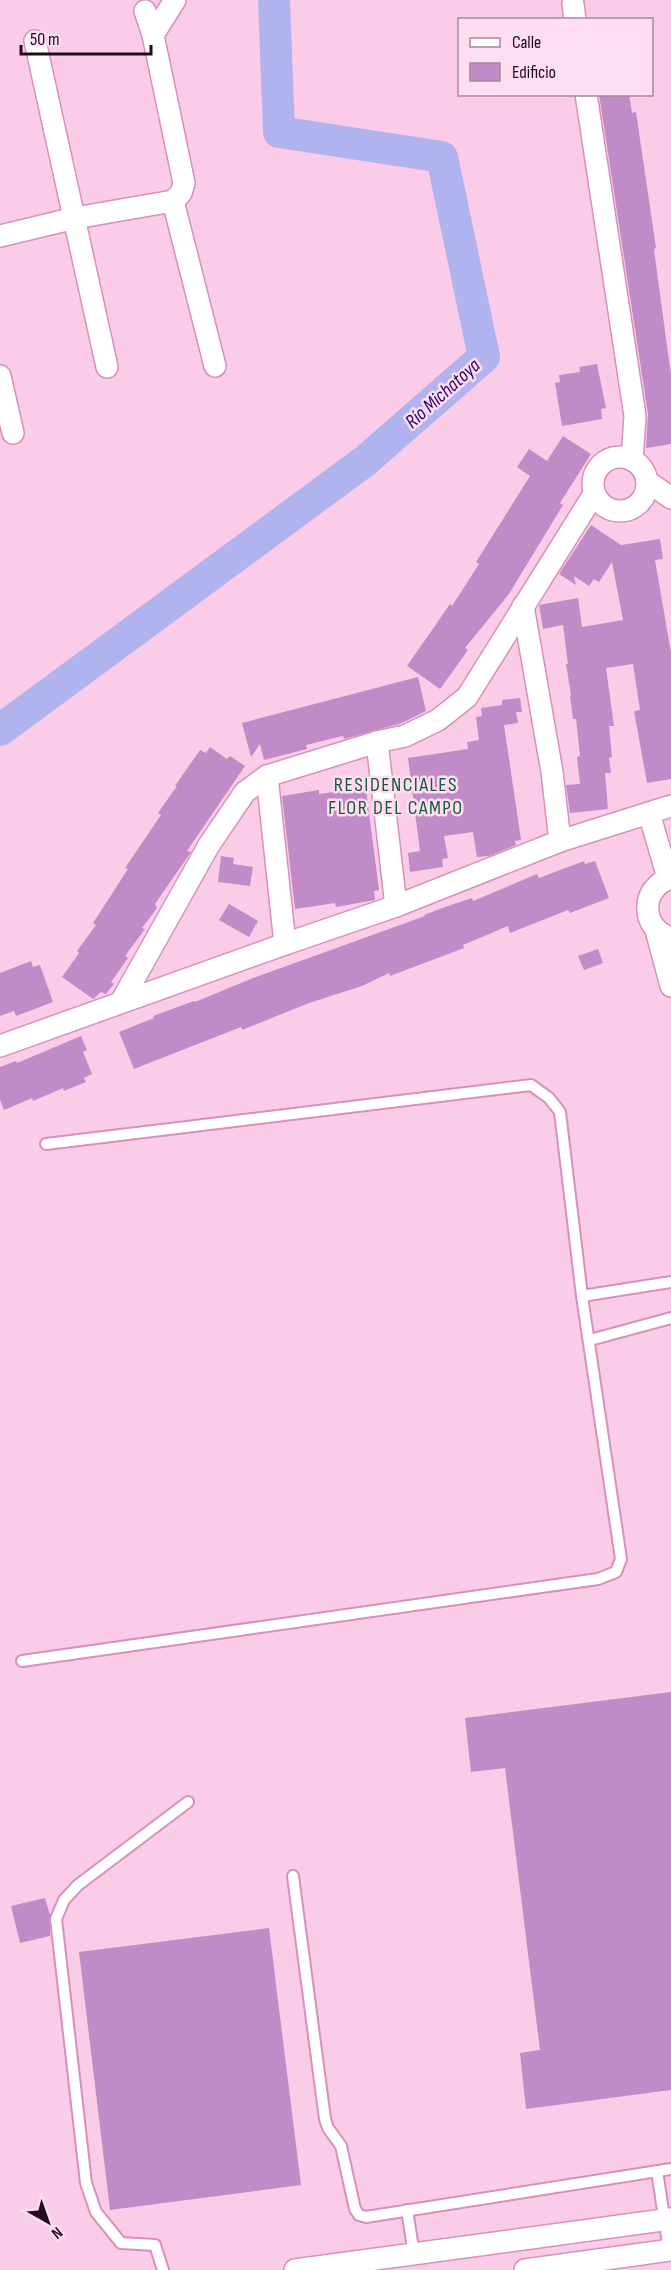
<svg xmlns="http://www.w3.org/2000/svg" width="671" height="2270" font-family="'Sofia Sans Condensed',sans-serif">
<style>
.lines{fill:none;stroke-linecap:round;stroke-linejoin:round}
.river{stroke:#b1b3ee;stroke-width:32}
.building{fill:#c18bc8}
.lane-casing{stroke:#d98fbc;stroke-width:14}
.street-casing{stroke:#d98fbc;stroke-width:24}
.lane{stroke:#fff;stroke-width:10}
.street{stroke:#fff;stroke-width:21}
.labels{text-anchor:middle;stroke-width:5;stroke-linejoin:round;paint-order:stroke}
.water-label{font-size:20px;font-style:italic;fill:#2a027b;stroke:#fedef0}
.neighbourhood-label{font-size:20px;letter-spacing:1.5px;fill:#14593f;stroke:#fedef0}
</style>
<rect width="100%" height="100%" fill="#fbcce7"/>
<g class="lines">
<polyline class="river" points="0,730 365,461 484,357 442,157 279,132 274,0"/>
</g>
<g class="building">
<polygon points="599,94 629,94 632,113 636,112 656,248 654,249 658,280 671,375 671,444 646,448 648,414"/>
<polygon points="597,364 606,408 601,409 602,419 562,426 555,383 560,382 559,375 580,372 579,367"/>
<polygon points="563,436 591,454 560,503 563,505 509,594 465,648 468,650 440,689 407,666 450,604 452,606 479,564 476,562 530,476 517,467 529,449 547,461"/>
<polygon points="591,525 621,545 660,539 663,559 655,560 671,653 671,779 647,783 634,711 640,710 633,664 606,668 614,726 609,726 612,757 609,758 611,773 605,773 608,809 570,813 566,785 580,784 577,757 580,756 576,719 573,719 570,696 571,695 566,664 568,664 563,625 543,629 539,605 578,598 582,627 623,620 612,562 599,582 594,579 589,586 574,576 576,585 559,574"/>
<polygon points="418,677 426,711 402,723 344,739 343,736 306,745 307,749 264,760 260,744 251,757 242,723"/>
<polygon points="520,698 522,712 516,712 518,723 504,725 521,840 515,841 516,845 489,856 477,857 473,832 444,836 448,858 442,859 443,867 410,872 408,853 420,851 408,758 468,749 467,742 479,740 476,717 482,716 481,708 502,705 502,700"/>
<polygon points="210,747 227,759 230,756 245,766 187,851 191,852 155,904 157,908 142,928 145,929 125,956 128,958 111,982 114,984 106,994 101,992 93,999 62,977 79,953 77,951 96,925 93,923 128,869 125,868 161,815 158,813 177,786 175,786 200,750 206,753"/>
<polygon points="365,782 379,890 374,891 375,900 336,907 335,903 295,909 282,796 319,790 319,794 348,790 347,785"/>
<polygon points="221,856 234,858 233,864 253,867 250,886 218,882"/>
<polygon points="584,861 585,864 595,861 609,898 570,913 568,910 510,933 508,926 463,945 464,948 390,976 389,973 362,986 309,1003 242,1030 241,1027 134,1069 119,1032 154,1018 153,1016 194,1001 195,1002 253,978 425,916 424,915 445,907 472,898 473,901 537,874 539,878"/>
<polygon points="229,904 258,921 249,937 219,920"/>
<polygon points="598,949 603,963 584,970 578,956"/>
<polygon points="31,961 33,967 40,965 53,1002 16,1016 14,1011 0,1016 0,973"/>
<polygon points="81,1036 87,1050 83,1052 92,1074 84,1078 86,1082 64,1091 63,1088 33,1101 32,1098 4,1110 0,1100 0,1067 16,1061 17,1063"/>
<polygon points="671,1692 671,2090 526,2109 520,2053 540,2050 505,1768 471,1772 465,1718"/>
<polygon points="45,1898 50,1915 50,1936 20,1943 11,1906"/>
<polygon points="269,1928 301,2185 110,2210 79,1952"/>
</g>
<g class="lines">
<defs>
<g id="lane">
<polyline points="582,1296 671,1282"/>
<polyline points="590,1340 671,1318"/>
<polyline points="22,1661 598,1579 616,1572 621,1559 582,1296 560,1112 549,1098 531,1085 46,1144"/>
<polyline points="293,1876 325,2119 328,2128 341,2146 355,2209 359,2215 366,2217 671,2169"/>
<polyline points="657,2171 669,2250"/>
<polyline points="407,2210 414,2254"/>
<polyline points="163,2270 155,2245 121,2243 96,2212 86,2183 56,1919 64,1900 78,1885 188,1802"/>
</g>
<g id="street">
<polyline points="573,4 575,20"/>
<polyline points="145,11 153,35"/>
<polyline points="35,41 107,367"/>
<polyline points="586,94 635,416 632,460"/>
<polyline points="173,201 215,366"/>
<polyline points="0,236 75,218 173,201 181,193 184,183 153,35 175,0"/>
<polyline points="0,376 13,433"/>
<circle cx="620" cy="484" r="27"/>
<polyline points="647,481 671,498"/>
<polyline points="523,606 552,772 560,841"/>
<polyline points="377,742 396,906"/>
<polyline points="267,776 285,944"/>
<polyline points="649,813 668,878"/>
<path d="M671,878C640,887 640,929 671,938"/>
<polyline points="656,930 671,986"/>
<polyline points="121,1002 209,845 245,792 267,776 377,742 405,736 438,720 467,697 594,494"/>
<polyline points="0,1046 285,944 396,906 560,841 671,806"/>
<polyline points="295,2270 671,2219"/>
<polyline points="525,2270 671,2250"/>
</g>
</defs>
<use href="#lane" class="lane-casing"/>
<use href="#street" class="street-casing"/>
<use href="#lane" class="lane"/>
<use href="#street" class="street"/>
</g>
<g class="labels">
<g class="water-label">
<text transform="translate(442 393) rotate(-42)" y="7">Río Michatoya</text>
</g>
<g class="neighbourhood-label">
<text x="396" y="791">RESIDENCIALES<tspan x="396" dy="23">FLOR DEL CAMPO</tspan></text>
</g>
</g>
<rect x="458" y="18" width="195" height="78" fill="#fedef0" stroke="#a7899b" stroke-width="1.5"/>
<rect x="470" y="38" width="30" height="9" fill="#ffffff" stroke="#a7899b" stroke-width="1.5"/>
<text x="512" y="48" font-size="18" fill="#240a1b">Calle</text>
<rect x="470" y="63" width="30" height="18" fill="#c18bc8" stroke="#a7899b" stroke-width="1.5"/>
<text x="512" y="78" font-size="18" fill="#240a1b">Edificio</text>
<g transform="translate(48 2222) rotate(140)" stroke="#fedef0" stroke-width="4.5" paint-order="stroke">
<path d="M0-4.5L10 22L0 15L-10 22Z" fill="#240a1b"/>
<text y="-9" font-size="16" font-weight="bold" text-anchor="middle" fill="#240a1b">N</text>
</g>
<path d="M21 45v9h130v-9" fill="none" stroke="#240a1b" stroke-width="3"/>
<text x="30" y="45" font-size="18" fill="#240a1b" stroke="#fedef0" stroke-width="4.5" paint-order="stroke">50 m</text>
</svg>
